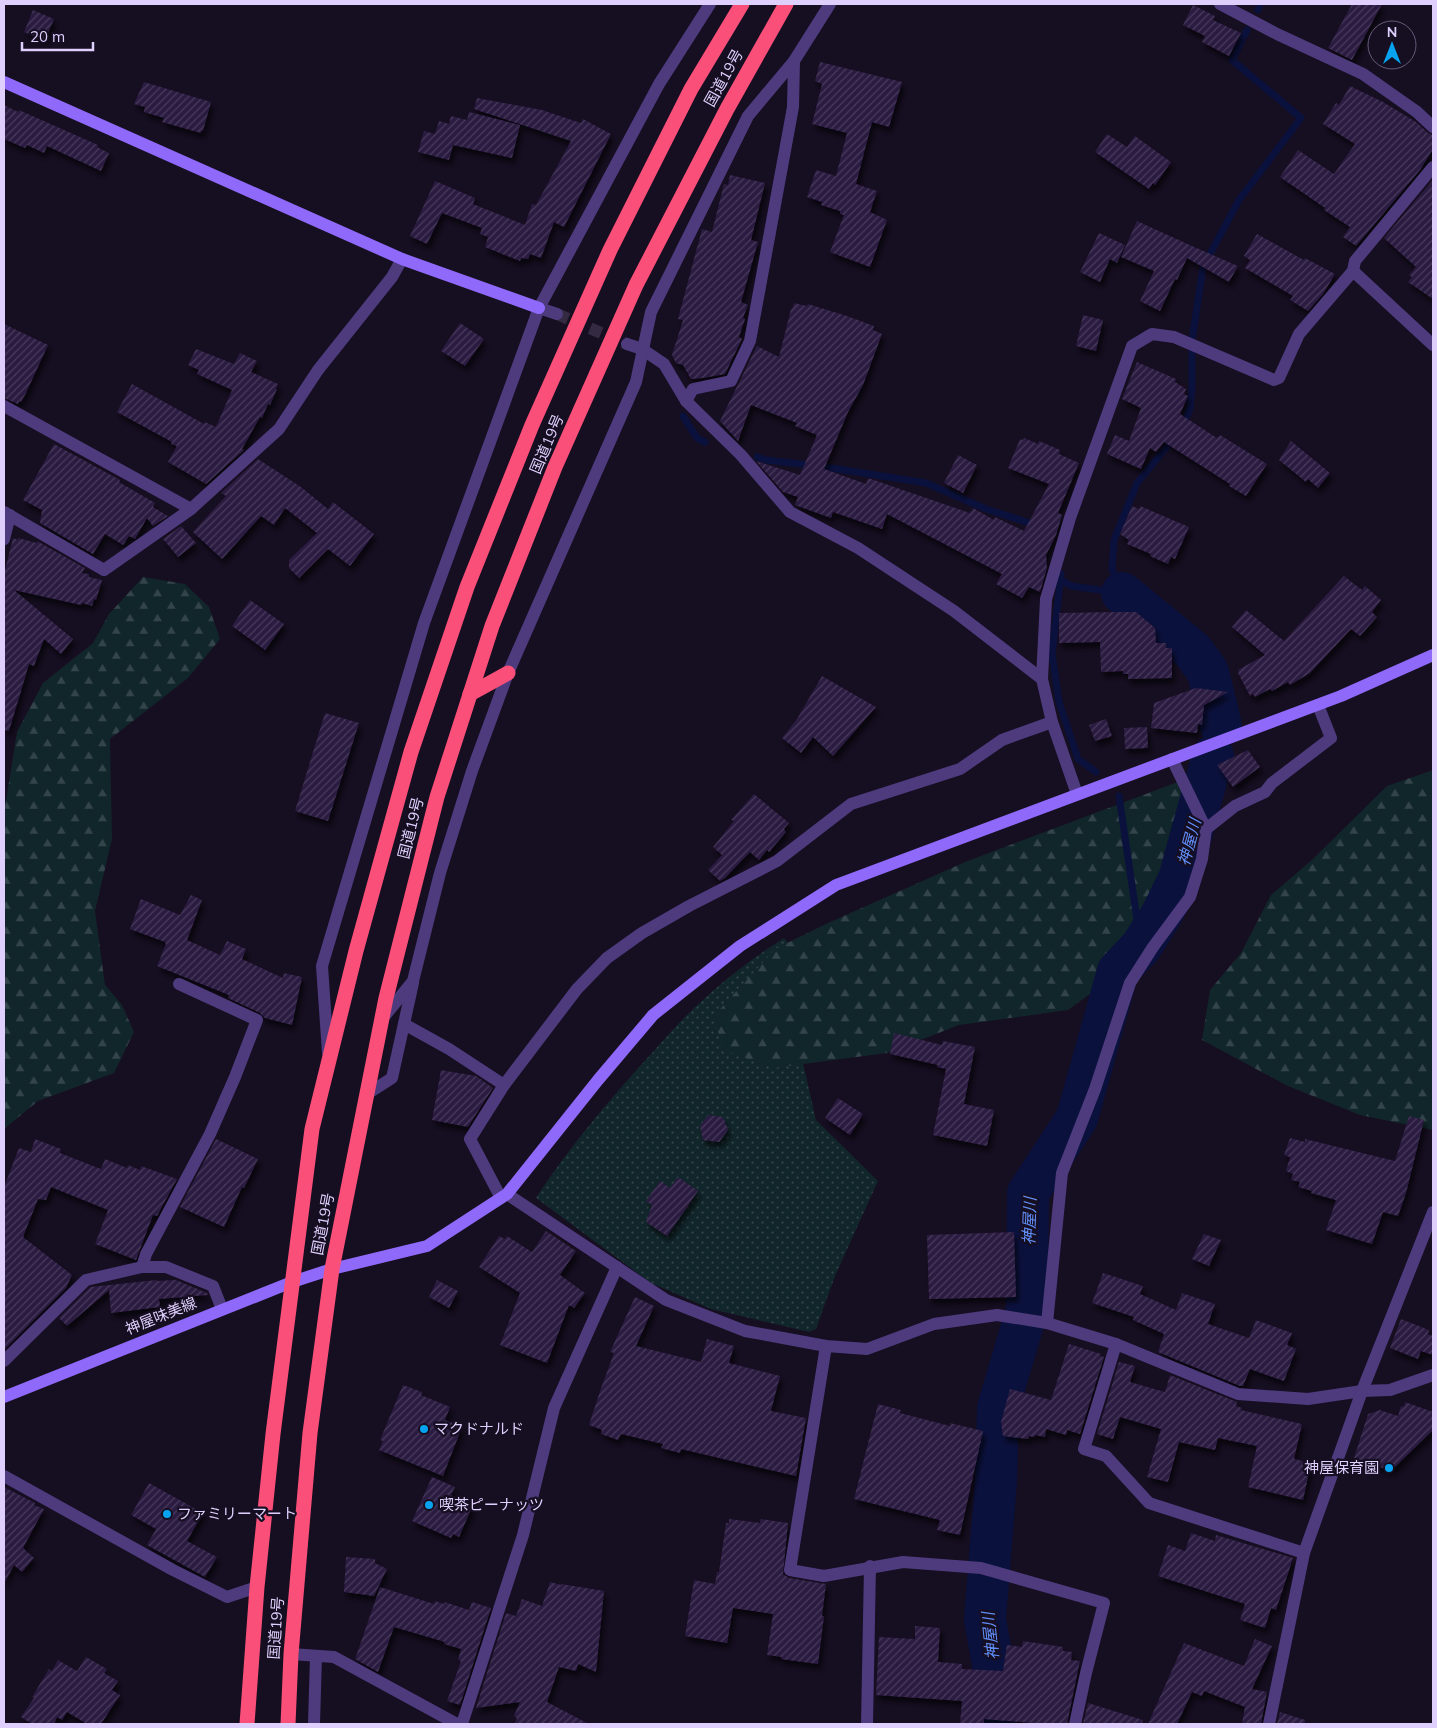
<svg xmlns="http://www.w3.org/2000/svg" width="1437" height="1728" font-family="Mulish,'Noto Sans JP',sans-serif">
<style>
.grass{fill:url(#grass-dots)}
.forest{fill:url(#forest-firs)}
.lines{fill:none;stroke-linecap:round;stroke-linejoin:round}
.stream{stroke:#0b113d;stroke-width:7}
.river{stroke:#0b113d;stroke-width:42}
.building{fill:url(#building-hatch);filter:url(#shadow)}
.street-tunnel{stroke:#342b42;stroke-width:12;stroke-dasharray:12 6;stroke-linecap:butt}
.street{stroke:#4d3b7e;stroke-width:12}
.secondary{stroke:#8f6afa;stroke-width:12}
.highway{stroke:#f94f79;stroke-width:15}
.poi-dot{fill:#08a3f0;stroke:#160e21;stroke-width:2}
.labels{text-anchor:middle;stroke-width:4.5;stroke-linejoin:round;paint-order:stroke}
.street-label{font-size:15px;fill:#dfcffd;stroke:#160e21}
.poi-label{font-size:15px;fill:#dfcffd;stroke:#160e21;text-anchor:start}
.water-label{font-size:16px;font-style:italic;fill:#618ffa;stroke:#160e21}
</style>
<defs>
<pattern id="grass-dots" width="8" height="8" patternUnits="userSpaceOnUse" patternTransform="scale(1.25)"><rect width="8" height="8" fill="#11262b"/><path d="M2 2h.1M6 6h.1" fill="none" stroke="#33444b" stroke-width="1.8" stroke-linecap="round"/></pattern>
<pattern id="forest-firs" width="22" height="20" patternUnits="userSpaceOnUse" patternTransform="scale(1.25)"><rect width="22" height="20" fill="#11262b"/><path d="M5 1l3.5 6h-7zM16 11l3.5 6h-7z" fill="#33444b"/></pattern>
<pattern id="building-hatch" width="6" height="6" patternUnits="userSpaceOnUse" patternTransform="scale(1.25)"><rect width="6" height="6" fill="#2b1b41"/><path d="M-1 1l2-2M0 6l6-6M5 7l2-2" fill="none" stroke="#493b5d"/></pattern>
<filter id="shadow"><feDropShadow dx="3" dy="5.5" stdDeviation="2.5" flood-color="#0009"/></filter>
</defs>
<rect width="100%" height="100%" fill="#160e21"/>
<path class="grass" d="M784,938L800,957L798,1041L816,1120L878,1181L835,1276L816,1329L809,1332L711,1309L651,1283L536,1198C567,1150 602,1109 640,1066C655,1050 670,1032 686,1016C715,987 749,960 784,938Z"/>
<g class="forest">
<polygon points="143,577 185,584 209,607 220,639 188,678 110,739 112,839 95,911 105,985 122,1005 134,1032 114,1073 38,1101 4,1129 4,813 17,732 43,683 93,643 109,614"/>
<polygon points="1433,770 1433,1130 1360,1115 1288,1086 1202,1040 1210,990 1241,953 1271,895 1313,859 1387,786"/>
<polygon points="1199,774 1213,796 1194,853 1186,892 1128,966 1068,1010 959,1025 887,1053 773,1068 724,1050 713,1017 775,949 828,923 965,862"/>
</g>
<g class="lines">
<g class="stream">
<polyline points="1258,10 1260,4"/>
<polyline points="683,416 697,438 705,442"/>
<polyline points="1183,426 1190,408 1192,389 1192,340 1203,267 1239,200 1301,118 1232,60 1247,30"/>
<polyline points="757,457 766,460 825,467 926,483 986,509 1036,525"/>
<polyline points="1061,574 1052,654 1059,702 1078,759 1096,772"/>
<polyline points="1061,580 1071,586 1122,593 1112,569 1114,540 1137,483 1173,439"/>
<polyline points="1119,796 1141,947"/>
</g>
<g class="river">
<polyline points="1122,593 1193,651 1208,672 1221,726"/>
<polyline points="994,1724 989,1707 994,1671 985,1619 996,1481 998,1408 1027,1310 1028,1193 1077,1118 1118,971 1141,947 1163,912 1179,879 1213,756"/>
</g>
</g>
<g class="building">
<polygon points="1352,4 1382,4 1352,60 1328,48"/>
<polygon points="1193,5 1215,16 1213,20 1241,33 1229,56 1202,42 1205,36 1183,25"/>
<polygon points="33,10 54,19 45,40 24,32"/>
<polygon points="820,62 902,82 889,127 872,122 856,184 877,191 870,212 887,220 870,267 830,252 844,215 840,214 840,211 821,205 822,202 807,197 816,170 836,176 847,133 812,124 822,84 815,81"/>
<polygon points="144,82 211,102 203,131 201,131 201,133 162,122 164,118 144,112 145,107 134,104"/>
<polygon points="1350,86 1383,102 1416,122 1428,133 1433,135 1433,149 1420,170 1356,246 1343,237 1350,227 1324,210 1325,208 1280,177 1298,150 1334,174 1355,144 1323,124 1336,103 1339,105"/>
<polygon points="477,98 542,110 581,123 583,119 611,134 564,227 554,222 541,258 530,254 528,259 521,258 520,261 485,247 488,237 480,234 482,228 442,213 427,244 410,236 435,181 475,198 473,204 525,225 532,204 536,205 571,141 474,109"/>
<polygon points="4,105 18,112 19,110 98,145 97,147 109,153 101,171 47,146 44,153 27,145 25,148 4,139"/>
<polygon points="469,112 520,125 512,158 453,145 449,160 418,152 424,131 435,134 439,121 449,124 451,116 467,120"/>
<polygon points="1107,134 1127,147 1135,136 1171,162 1155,185 1153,183 1149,189 1095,152"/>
<polygon points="730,175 765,183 751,240 758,242 741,302 748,305 743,318 745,319 739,337 742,339 725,374 703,378 691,379 683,365 676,363 672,355 683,320 678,319 702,229 712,232 724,184 728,185"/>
<polygon points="1432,181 1433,182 1433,299 1408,282 1412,277 1409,275 1416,267 1384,238"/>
<polygon points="1137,221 1192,246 1238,266 1229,282 1187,258 1177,280 1175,279 1160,311 1140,301 1154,271 1121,257"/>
<polygon points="1099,233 1125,245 1117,263 1110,259 1100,282 1080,272"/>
<polygon points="1257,234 1304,260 1305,258 1335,274 1323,294 1308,311 1290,300 1293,296 1245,268 1250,260 1244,256"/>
<polygon points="794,303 807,306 808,304 847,316 874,326 873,330 882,334 863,385 848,412 824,469 866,484 868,478 970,513 973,508 994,520 995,517 1024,531 1049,484 1008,468 1020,439 1023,440 1024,438 1038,444 1039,441 1060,450 1059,454 1079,463 1058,513 1062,515 1056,535 1046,555 1047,568 1040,592 1029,587 1022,598 996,584 1002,574 887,514 882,529 833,512 831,518 795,505 798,497 783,492 756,461 800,475 817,435 795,426 797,423 751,405 738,441 720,421 757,346 779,357 791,309 792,309"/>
<polygon points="1083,315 1103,320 1096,351 1076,346"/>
<polygon points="460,323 484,339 465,366 441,351"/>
<polygon points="4,324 48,345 26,393 21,402 19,401 18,404 4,398"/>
<polygon points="196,349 234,364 240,353 257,361 251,372 278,384 276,389 277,389 270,405 268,404 262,418 260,417 242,449 244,450 206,484 168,462 177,446 171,444 172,442 117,412 132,384 204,424 205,422 216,427 232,390 197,374 199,370 188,365"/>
<polygon points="1137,362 1176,379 1175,382 1186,389 1184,394 1188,396 1180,414 1217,438 1220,435 1267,464 1246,496 1229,486 1230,484 1164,442 1156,452 1150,448 1141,469 1107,454 1115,435 1129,441 1141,408 1122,399"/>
<polygon points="1291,441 1330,473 1318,488 1308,479 1306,482 1279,460"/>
<polygon points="54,444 120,480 119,482 155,503 153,507 168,516 153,526 147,518 135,539 129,536 123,545 105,534 93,554 40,523 42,510 23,500"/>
<polygon points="958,455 977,465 963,493 944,483"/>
<polygon points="258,459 301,487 328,509 333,502 374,534 350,566 328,549 299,578 289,568 289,560 317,533 285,508 274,525 261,516 222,559 193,532 226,496 221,493"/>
<polygon points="1132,506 1139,509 1140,506 1189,527 1175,559 1171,557 1168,564 1150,556 1151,554 1127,544 1129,540 1120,534"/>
<polygon points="181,526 196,543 178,557 163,539"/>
<polygon points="13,538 18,540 18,538 37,543 37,541 85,568 82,573 89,574 89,577 102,580 96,600 94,599 92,606 82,603 81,605 14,590 73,639 61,654 44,639 34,666 29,664 9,731 4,730 4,574"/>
<polygon points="1344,576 1362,590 1365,586 1381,600 1372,612 1377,617 1360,636 1351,629 1310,673 1290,685 1288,682 1272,691 1270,689 1255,697 1253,694 1250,696 1238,673 1239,672 1238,670 1265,655 1232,627 1246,610 1284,641"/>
<polygon points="250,600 284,624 265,650 232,626"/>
<polygon points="1115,612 1136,612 1155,628 1156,643 1166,643 1166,648 1172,648 1172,678 1128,679 1128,674 1123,674 1123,671 1101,672 1100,642 1059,643 1059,613"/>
<polygon points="822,676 876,707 833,756 813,737 801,753 782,738 797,719"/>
<polygon points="1196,688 1228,692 1204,705 1202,725 1198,724 1197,733 1151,728 1154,703"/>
<polygon points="325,713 359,723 328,821 295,811"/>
<polygon points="1106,719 1112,736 1095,741 1089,725"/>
<polygon points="1147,727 1148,748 1125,749 1124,728"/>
<polygon points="1248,750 1260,767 1233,787 1217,765"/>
<polygon points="754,794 789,823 784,829 786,832 769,852 767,850 759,860 750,852 725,878 720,881 708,870 722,855 713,847 734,821 731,820"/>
<polygon points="191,895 202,900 187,940 220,955 227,941 246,949 242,959 283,978 284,973 302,977 292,1025 265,1018 260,1013 228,998 229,995 157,966 166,944 165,942 130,929 141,899 180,915"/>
<polygon points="894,1033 942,1045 943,1041 975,1047 964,1104 994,1110 987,1146 933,1135 946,1069 937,1067 938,1065 890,1054"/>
<polygon points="441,1070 476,1076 493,1088 468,1127 432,1120"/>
<polygon points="838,1098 863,1114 850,1135 825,1118"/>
<polygon points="708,1115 723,1117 728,1130 719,1142 703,1140 700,1126"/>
<polygon points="1409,1116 1424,1120 1406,1193 1398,1216 1383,1212 1372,1244 1326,1230 1336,1200 1311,1193 1312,1191 1298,1187 1300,1182 1291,1180 1293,1174 1286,1171 1290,1157 1284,1155 1290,1138 1305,1142 1305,1139 1395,1161"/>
<polygon points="35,1139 61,1149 60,1153 101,1169 105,1159 127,1168 128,1165 140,1170 141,1166 177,1179 157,1216 153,1215 136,1260 95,1244 108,1210 51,1187 46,1200 38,1199 23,1237 72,1275 66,1288 4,1350 4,1187 19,1148 31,1152"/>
<polygon points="216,1139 258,1159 244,1188 242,1187 224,1227 180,1207"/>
<polygon points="678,1177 698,1191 667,1236 646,1222 652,1205 646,1201 660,1181 670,1188"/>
<polygon points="546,1231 576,1251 560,1275 585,1293 574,1308 569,1305 547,1363 500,1345 520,1293 479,1267 499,1236 505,1239 507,1236 532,1252"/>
<polygon points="1014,1232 1016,1297 929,1299 927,1235"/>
<polygon points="1204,1234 1221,1240 1209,1266 1192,1259"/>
<polygon points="1103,1273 1143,1286 1140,1294 1176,1310 1182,1293 1215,1304 1208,1324 1249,1338 1256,1320 1292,1333 1287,1345 1296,1349 1284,1381 1250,1369 1243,1386 1240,1386 1158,1352 1164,1334 1133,1320 1134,1317 1092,1303"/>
<polygon points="157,1280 157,1281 176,1280 207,1293 208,1295 159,1299 160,1307 111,1313 109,1290 67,1326 59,1318 90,1287"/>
<polygon points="437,1280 458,1291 449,1308 429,1297"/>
<polygon points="635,1297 654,1306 636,1346 701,1362 707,1339 734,1346 729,1363 780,1376 771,1411 806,1418 796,1476 681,1449 680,1453 661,1448 663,1444 621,1434 618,1440 601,1434 602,1430 589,1425 600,1391 614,1353 610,1352"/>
<polygon points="1401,1319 1429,1330 1428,1334 1433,1336 1433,1355 1421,1351 1418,1359 1390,1348"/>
<polygon points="1069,1344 1101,1354 1100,1356 1104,1357 1080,1434 1067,1430 1066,1435 1046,1429 1045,1437 1035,1435 1034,1437 1029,1436 1028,1439 1003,1436 1001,1422 1010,1389 1051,1400"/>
<polygon points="1119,1362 1135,1366 1130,1382 1165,1392 1170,1375 1237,1402 1236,1406 1242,1408 1241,1410 1302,1424 1294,1459 1311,1463 1303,1500 1248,1487 1257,1446 1218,1438 1215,1450 1179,1442 1168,1482 1147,1477 1161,1429 1120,1417 1113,1439 1097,1434"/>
<polygon points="403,1385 422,1392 421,1395 450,1407 445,1420 462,1427 443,1476 379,1450 383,1441 380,1440"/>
<polygon points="1405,1402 1433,1412 1433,1430 1391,1471 1354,1458 1368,1414 1380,1410 1398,1416 1401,1406 1404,1407"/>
<polygon points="878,1404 901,1410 900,1413 950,1426 950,1423 983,1431 960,1535 937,1530 940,1520 854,1499"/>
<polygon points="432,1477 455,1487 451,1495 473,1505 459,1537 453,1534 451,1538 412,1521"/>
<polygon points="149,1483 203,1513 187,1541 217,1557 205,1577 147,1545 156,1529 131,1515"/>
<polygon points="4,1487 35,1503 34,1505 44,1509 23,1548 34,1558 22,1572 14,1565 4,1584"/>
<polygon points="729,1519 760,1523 761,1519 788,1523 783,1574 789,1578 826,1584 822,1616 824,1616 818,1664 781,1659 782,1657 767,1655 773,1614 733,1608 727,1643 685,1636 694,1580 715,1584 717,1572 719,1572 726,1523 729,1523"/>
<polygon points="1191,1533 1215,1541 1216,1535 1293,1558 1276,1610 1271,1608 1265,1628 1240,1620 1245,1604 1158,1576 1168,1545 1185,1551"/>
<polygon points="346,1557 375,1559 375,1563 387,1569 374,1596 344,1592"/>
<polygon points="550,1582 561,1585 561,1584 604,1591 596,1672 578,1664 576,1671 559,1667 547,1702 589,1724 514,1724 517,1718 514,1716 520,1702 476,1708 506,1613 516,1616 522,1599 542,1606"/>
<polygon points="380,1587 434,1604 435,1601 444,1604 445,1602 469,1610 472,1602 491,1608 460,1705 447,1701 461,1661 458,1660 461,1649 444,1644 445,1642 394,1627 378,1672 355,1659"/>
<polygon points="915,1626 940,1628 938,1662 962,1664 962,1669 1003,1671 1007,1645 1022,1647 1023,1641 1063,1647 1063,1651 1072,1652 1071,1660 1080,1661 1067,1724 1034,1724 1034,1723 984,1719 984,1724 960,1724 962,1701 876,1695 879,1637 915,1639"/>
<polygon points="1255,1639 1272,1646 1252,1689 1267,1692 1261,1724 1242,1724 1245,1707 1204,1691 1202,1696 1192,1692 1177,1724 1148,1724 1184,1643 1244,1666"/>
<polygon points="86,1657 107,1669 104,1673 118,1681 112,1690 120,1695 101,1724 87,1724 67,1712 62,1720 57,1717 54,1724 32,1724 21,1717 34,1698 32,1697 49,1669 52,1671 58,1660 77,1671"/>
<polygon points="1088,1703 1143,1720 1142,1724 1083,1724"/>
<polygon points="1280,1712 1305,1720 1305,1724 1277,1724"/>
</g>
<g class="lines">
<polyline class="street-tunnel" points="557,314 627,344"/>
<g class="street">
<polyline points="1220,4 1277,34 1363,74 1417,112 1433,127"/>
<polyline points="1433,167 1355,261 1353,271 1433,345"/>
<polyline points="539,308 557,314"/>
<polyline points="627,344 642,349 664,364 686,401 741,455 790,512 858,548 954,611 1042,679 1052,722 1077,794"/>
<polyline points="686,401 693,389 731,381 750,341 793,107 794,61"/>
<polyline points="4,406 191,509"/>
<polyline points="4,512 104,570 191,509 279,429 318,370 392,277 402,259"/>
<polyline points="4,539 10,515"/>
<polyline points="1042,679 1046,599 1070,518 1132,346 1152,334 1174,337 1274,380 1279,378 1299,334 1353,271"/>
<polyline points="1206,829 1235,806 1265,792 1272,783 1331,738 1318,705"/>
<polyline points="383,1018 413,981 440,873 472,771 508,673 636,382 651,312 748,116 794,61 830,4"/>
<polyline points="404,1024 449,1049 504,1085"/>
<polyline points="328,1053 322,966 424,623 539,308 659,84 710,4"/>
<polyline points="367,1094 392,1078 413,983"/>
<polyline points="507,1194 666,1300 745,1331 826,1346 867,1349 934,1324 997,1315 1047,1323 1116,1344 1238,1394 1308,1399 1362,1391 1390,1390 1433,1375"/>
<polyline points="501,1198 470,1139 504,1085 577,989 607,958 642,933 689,906 777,861 851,804 960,769 1002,740 1052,722"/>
<polyline points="142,1267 146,1254 210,1134 235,1077 257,1020 179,984"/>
<polyline points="1047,1323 1062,1173 1095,1089 1130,983 1153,947 1190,897 1202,859 1206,829 1172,759"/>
<polyline points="1116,1344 1084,1449 1106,1456 1149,1503 1304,1553"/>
<polyline points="826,1346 790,1570 824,1576 903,1562 981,1568 1104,1603 1086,1673 1075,1724"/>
<polyline points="4,1361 86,1280 142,1267 166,1267 213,1286 222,1309"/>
<polyline points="4,1476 173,1570 227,1597 257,1587"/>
<polyline points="291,1654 334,1657 457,1724"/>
<polyline points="314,1724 316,1656"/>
<polyline points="462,1724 523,1535 554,1408 617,1267"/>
<polyline points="867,1724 870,1566"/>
<polyline points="1269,1724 1304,1553 1362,1391 1433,1212"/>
</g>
<g class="secondary">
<polyline points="4,82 402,259 539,308"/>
<polyline points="4,1397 292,1282 332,1269 427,1246 507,1194 598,1080 653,1015 740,946 836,885 1341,696 1433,655"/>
</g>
<g class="highway">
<polyline points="470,694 508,673"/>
<polyline points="247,1724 257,1587 273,1434 312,1129 356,951 411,752 467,587 532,425 610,250 691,89 742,4"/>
<polyline points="288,1724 291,1654 310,1433 332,1269 386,998 437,797 492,626 555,467 636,285 727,109 786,4"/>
</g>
</g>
<g class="poi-dot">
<circle cx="424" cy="1429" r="5"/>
<circle cx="1389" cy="1468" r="5"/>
<circle cx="429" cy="1505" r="5"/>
<circle cx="167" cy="1514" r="5"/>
</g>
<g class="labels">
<g class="street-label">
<text transform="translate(724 78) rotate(-61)" y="5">国道19号</text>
<text transform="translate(547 444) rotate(-67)" y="5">国道19号</text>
<text transform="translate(411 828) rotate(-76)" y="5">国道19号</text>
<text transform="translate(323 1224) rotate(-79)" y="5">国道19号</text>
<text transform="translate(161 1316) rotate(-22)" y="5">神屋味美線</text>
<text transform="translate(276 1628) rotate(-86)" y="5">国道19号</text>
</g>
<g class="poi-label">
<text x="434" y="1434">マクドナルド</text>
<text x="1379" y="1473" text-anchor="end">神屋保育園</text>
<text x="439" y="1510">喫茶ピーナッツ</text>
<text x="177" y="1519">ファミリーマート</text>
</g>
<g class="water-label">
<text transform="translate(1189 842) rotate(-75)" y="6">神屋川</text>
<text transform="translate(1029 1221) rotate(-88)" y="6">神屋川</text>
<text transform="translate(990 1636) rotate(-96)" y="6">神屋川</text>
</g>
</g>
<rect width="1437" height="1728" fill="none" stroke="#dfcffd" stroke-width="10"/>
<g transform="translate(1392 45)"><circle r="24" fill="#160e21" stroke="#665b79"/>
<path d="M0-4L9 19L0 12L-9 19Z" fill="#08a3f0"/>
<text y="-8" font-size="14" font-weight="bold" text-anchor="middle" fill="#dfcffd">N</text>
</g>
<path d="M22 42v8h71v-8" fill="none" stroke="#dfcffd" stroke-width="2.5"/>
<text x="30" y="42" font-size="15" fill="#dfcffd" stroke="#160e21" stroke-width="4" paint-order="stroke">20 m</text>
</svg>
